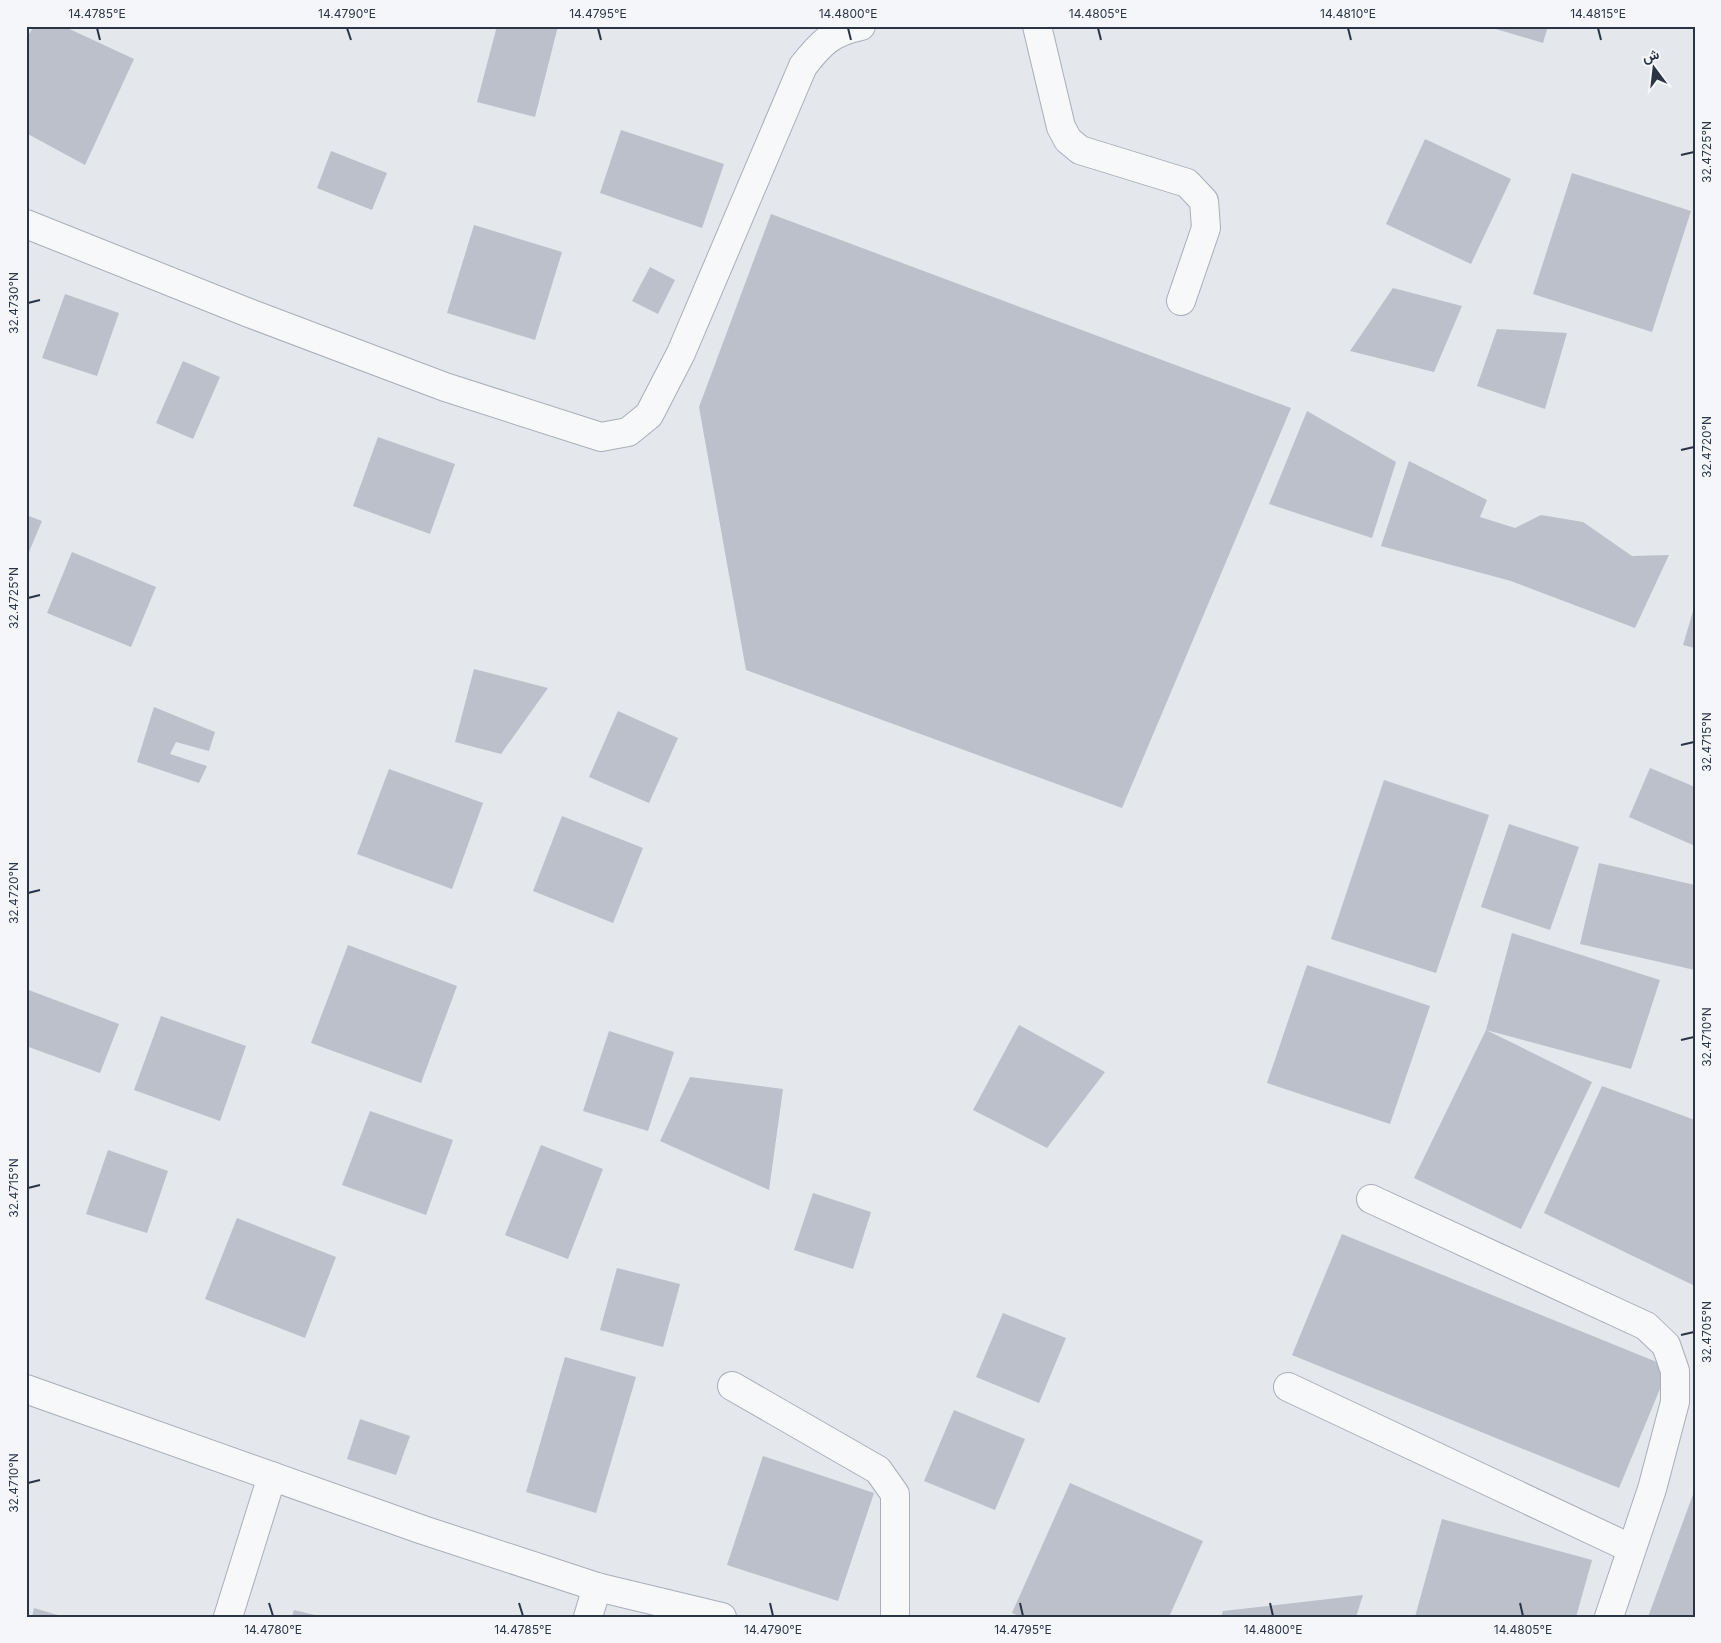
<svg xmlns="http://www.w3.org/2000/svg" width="1721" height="1643" font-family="Inter,Vazirmatn,sans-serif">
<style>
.building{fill:#bbc0ca}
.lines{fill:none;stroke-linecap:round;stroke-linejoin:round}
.minor-casing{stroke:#a9aeb7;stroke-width:30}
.minor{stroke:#f7f8fa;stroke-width:28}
.ticks{fill:none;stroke:#2b3445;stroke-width:2}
.neatline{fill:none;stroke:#2b3445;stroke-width:2}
.ticks-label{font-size:12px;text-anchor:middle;fill:#2b3445}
</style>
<rect width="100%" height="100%" fill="#e4e7ec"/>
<g class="building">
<polygon points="34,26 63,26 134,59 85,165 26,133 26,39"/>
<polygon points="497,26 558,26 535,117 477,102"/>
<polygon points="1486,26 1548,26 1543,43"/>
<polygon points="621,130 724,164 702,228 600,193"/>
<polygon points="1425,139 1511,179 1471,264 1386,224"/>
<polygon points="331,151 387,173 372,210 317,188"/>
<polygon points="1572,173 1691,211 1652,332 1533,294"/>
<polygon points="771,214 1291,408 1122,808 746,670 699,407"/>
<polygon points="474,225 562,252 535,340 447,313"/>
<polygon points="650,267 675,280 658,314 632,301"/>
<polygon points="1393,288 1462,306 1434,372 1350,351"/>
<polygon points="65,294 119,313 97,376 42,358"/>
<polygon points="1497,329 1567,333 1545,409 1477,386"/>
<polygon points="183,361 220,377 193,439 156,423"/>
<polygon points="1307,411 1396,462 1372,538 1269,504"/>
<polygon points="378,437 455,464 430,534 353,506"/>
<polygon points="1409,461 1487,500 1480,517 1515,528 1541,515 1583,522 1632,556 1669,555 1635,628 1511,581 1381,546"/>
<polygon points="26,515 42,521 26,559"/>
<polygon points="72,552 156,587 131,647 47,613"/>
<polygon points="1694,608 1695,608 1695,648 1683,645"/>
<polygon points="474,669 548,688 501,754 455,742"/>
<polygon points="154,707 215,732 209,751 176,742 170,754 207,766 199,783 137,762"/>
<polygon points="618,711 678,738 649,803 589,777"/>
<polygon points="1650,768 1695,787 1695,846 1629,817"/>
<polygon points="389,769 483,803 452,889 357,854"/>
<polygon points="1384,780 1489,815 1436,973 1331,939"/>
<polygon points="562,816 643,848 613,923 533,891"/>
<polygon points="1509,824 1579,847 1550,930 1481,907"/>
<polygon points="1599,863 1695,885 1695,970 1580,944"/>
<polygon points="1512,933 1660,980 1631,1069 1486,1030 1592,1082 1521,1229 1414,1178 1486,1030"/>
<polygon points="348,945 457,986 421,1083 311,1043"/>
<polygon points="1307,965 1430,1006 1390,1124 1267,1083"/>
<polygon points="26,989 119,1024 100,1073 26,1046"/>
<polygon points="161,1016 246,1046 220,1121 134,1090"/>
<polygon points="1019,1025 1105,1072 1047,1148 973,1110"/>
<polygon points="609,1031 674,1052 648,1131 583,1111"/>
<polygon points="690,1077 783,1089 769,1190 660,1141"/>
<polygon points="1602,1086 1695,1120 1695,1286 1544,1213"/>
<polygon points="370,1111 453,1140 426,1215 342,1185"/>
<polygon points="541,1145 603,1169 568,1259 505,1235"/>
<polygon points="108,1150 168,1171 147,1233 86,1214"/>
<polygon points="813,1193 871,1212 853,1269 794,1250"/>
<polygon points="237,1218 336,1257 305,1338 205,1299"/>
<polygon points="1342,1234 1669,1367 1619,1488 1292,1355"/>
<polygon points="617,1268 680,1284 663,1347 600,1330"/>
<polygon points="1003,1313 1066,1338 1039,1403 976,1377"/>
<polygon points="565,1357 636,1377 596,1513 526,1492"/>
<polygon points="954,1410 1025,1439 995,1510 924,1481"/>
<polygon points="360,1419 410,1436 396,1475 347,1459"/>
<polygon points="763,1456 874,1493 838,1601 727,1565"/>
<polygon points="1070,1483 1203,1541 1169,1617 1022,1617 1012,1613"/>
<polygon points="1695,1489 1695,1617 1648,1617"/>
<polygon points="1442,1519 1592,1560 1576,1617 1415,1617"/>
<polygon points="1363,1595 1356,1617 1221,1617 1223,1611"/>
<polygon points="34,1608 61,1616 61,1617 32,1617"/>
<polygon points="294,1610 319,1616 319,1617 292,1617"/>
</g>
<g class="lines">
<defs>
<g id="minor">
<polyline points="1037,26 1061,127 1068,140 1080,150 1187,183 1204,201 1206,228 1181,301"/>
<path d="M26,224L249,313L445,387L601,437L628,432L649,415L681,353L803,66C821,43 831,32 861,26"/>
<polyline points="1371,1199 1646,1326 1666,1345 1675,1371 1675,1402 1652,1489 1609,1617"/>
<polyline points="732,1386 878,1470 895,1494 895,1617"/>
<polyline points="1288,1387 1630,1548"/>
<polyline points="26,1389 423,1530 597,1587 722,1617"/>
<polyline points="228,1617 272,1476"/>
<polyline points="588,1617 597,1587"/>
</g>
</defs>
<use href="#minor" class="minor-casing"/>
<use href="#minor" class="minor"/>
</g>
<path class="ticks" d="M97,28L100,40M347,28L351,40M598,28L601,40M848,28L851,40M1098,28L1101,40M1348,28L1351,40M1598,28L1601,40M1681,155L1694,152M28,303L40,300M1681,450L1694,447M28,598L40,595M1681,745L1694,742M28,893L40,890M1681,1040L1694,1037M28,1188L40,1185M1681,1335L1694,1332M28,1483L40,1480M269,1603L273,1616M519,1603L523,1616M770,1603L773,1616M1020,1603L1023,1616M1270,1603L1273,1616M1520,1603L1523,1616"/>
<rect width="1721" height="1643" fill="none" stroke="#f4f6f9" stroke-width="55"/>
<g transform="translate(1654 68) rotate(345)" stroke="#f4f6f9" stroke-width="4" paint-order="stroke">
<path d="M0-4L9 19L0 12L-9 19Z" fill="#2b3445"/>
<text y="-8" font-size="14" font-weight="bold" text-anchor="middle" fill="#2b3445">ش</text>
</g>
<rect x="28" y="28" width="1666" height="1588" class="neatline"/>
<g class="ticks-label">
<text x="97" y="18">14.4785°E</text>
<text x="347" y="18">14.4790°E</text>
<text x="598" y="18">14.4795°E</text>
<text x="848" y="18">14.4800°E</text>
<text x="1098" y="18">14.4805°E</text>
<text x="1348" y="18">14.4810°E</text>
<text x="1598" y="18">14.4815°E</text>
<text transform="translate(1707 152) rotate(-90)" y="4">32.4725°N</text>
<text transform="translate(14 303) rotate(-90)" y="4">32.4730°N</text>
<text transform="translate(1707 447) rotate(-90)" y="4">32.4720°N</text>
<text transform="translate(14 598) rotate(-90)" y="4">32.4725°N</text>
<text transform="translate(1707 742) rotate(-90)" y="4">32.4715°N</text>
<text transform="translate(14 893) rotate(-90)" y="4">32.4720°N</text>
<text transform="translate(1707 1037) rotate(-90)" y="4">32.4710°N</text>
<text transform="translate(14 1188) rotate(-90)" y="4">32.4715°N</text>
<text transform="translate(1707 1332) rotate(-90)" y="4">32.4705°N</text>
<text transform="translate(14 1483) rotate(-90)" y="4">32.4710°N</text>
<text x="273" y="1634">14.4780°E</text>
<text x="523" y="1634">14.4785°E</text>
<text x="773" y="1634">14.4790°E</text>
<text x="1023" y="1634">14.4795°E</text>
<text x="1273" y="1634">14.4800°E</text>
<text x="1523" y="1634">14.4805°E</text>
</g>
</svg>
